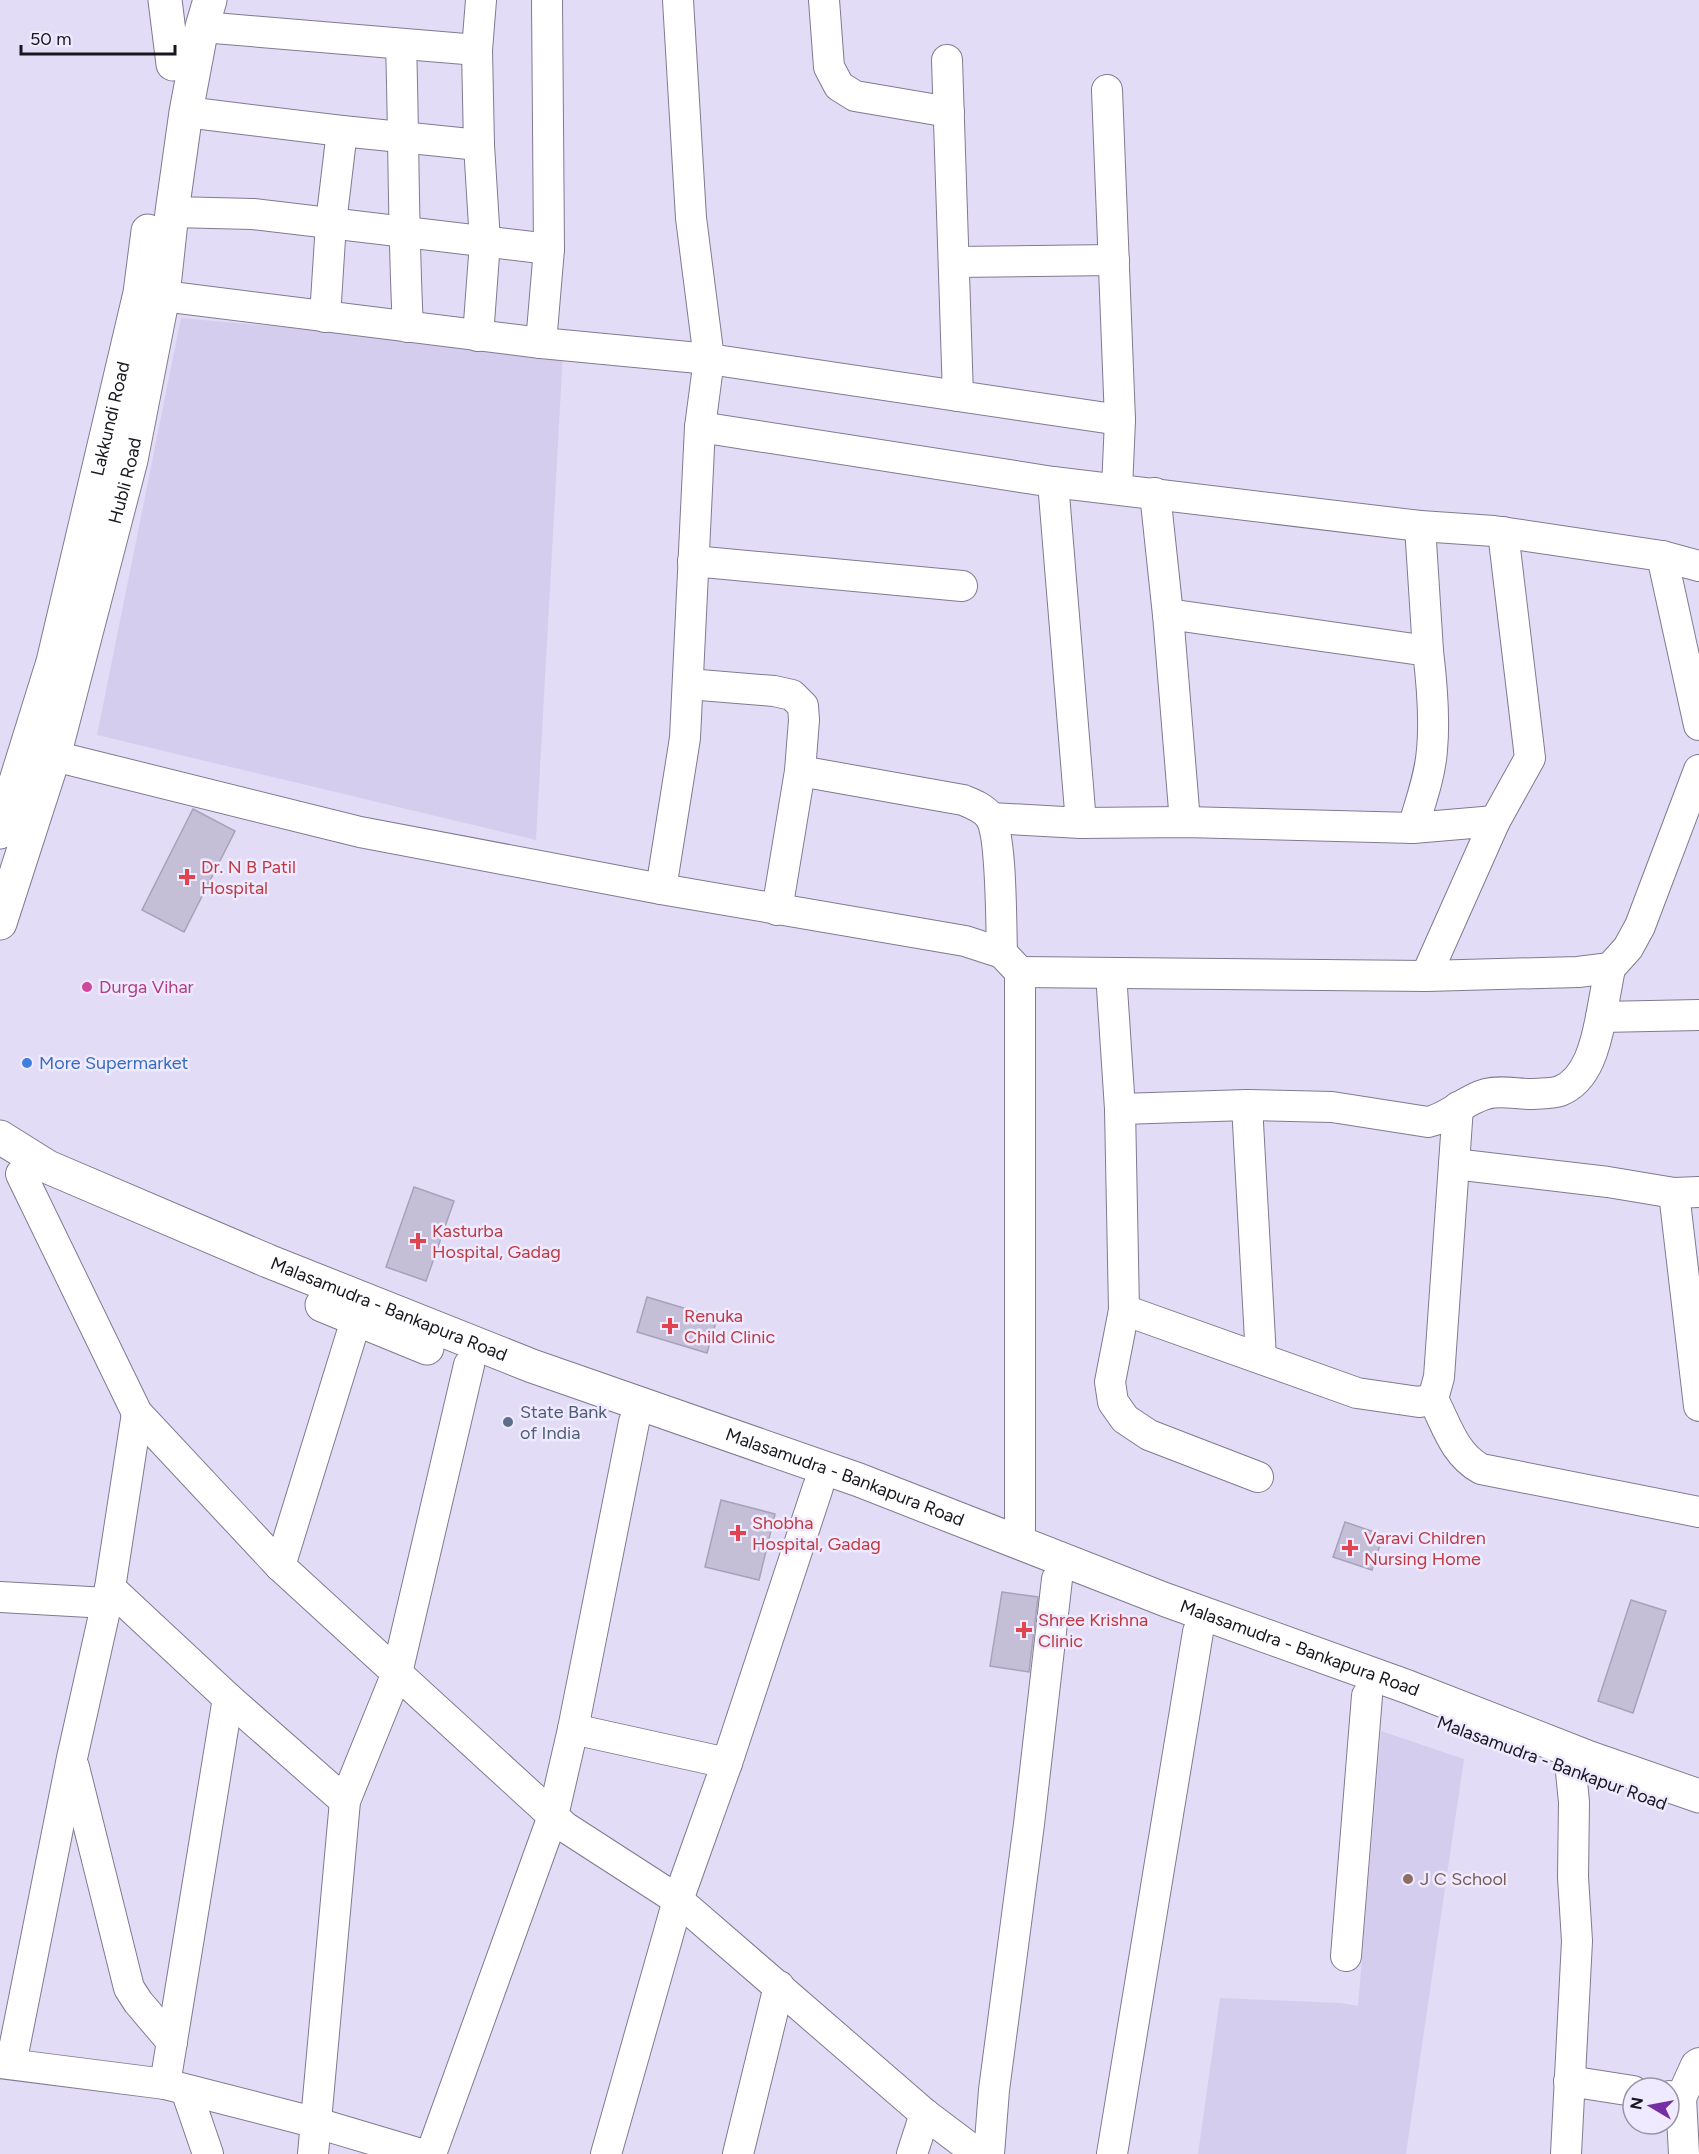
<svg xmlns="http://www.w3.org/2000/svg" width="1699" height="2154" font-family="Figtree,sans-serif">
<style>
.built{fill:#d5cded}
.building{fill:#c4bed7;stroke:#a7a2ba;stroke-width:1.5}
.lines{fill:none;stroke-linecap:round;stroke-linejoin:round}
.minor-casing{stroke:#807a91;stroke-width:32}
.major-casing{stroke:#807a91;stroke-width:35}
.minor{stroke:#fff;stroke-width:30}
.major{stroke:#fff;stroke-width:33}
.health-dot{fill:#e0444e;stroke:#efeaff;stroke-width:2}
.hotel-dot{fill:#d1479c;stroke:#efeaff;stroke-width:2}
.shop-dot{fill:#3f7fe0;stroke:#efeaff;stroke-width:2}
.service-dot{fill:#5c6f8a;stroke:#efeaff;stroke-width:2}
.education-dot{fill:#8d6e63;stroke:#efeaff;stroke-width:2}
.labels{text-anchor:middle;stroke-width:5;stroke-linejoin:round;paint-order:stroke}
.street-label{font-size:18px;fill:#18161f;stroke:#efeaff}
.health-label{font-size:18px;fill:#be3a42;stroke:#efeaff;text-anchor:start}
.hotel-label{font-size:18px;fill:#b23c85;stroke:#efeaff;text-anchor:start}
.shop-label{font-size:18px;fill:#366cbe;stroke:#efeaff;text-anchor:start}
.service-label{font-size:18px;fill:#4e5e75;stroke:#efeaff;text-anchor:start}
.education-label{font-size:18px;fill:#785e54;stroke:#efeaff;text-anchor:start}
</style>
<rect width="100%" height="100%" fill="#e2dcf6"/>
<g class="built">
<polygon points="181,318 563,352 536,840 97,735"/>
<polygon points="1381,1731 1464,1759 1406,2154 1198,2154 1220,1998 1341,2003 1358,2006"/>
</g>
<g class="building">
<polygon points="193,809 235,831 184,932 142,910"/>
<polygon points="414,1187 454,1201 426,1281 386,1267"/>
<polygon points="647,1297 717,1318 707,1353 637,1332"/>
<polygon points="721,1500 775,1514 759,1580 705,1567"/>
<polygon points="1345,1522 1383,1535 1372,1570 1333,1557"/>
<polygon points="1002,1592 1038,1597 1029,1672 990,1666"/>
<polygon points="1631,1600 1666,1611 1633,1713 1598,1701"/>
</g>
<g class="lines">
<defs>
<g id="minor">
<polyline points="824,0 829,67 839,86 855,96 949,112"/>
<polyline points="202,27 477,50"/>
<path d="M401,44C404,138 403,233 408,327"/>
<polyline points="947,60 958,396"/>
<polyline points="1107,90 1120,420 1117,489"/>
<polyline points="186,112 342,131 479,145"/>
<polyline points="172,212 253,214 549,249"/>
<polyline points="954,262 1114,260"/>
<polyline points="163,296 541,343 709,359 1120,420"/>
<polyline points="325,317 331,223 342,131"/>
<polyline points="478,336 485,242 479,145 477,50 481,0"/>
<polyline points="541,343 549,249 547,0"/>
<polyline points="700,427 1053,482 1420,526 1494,531 1662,556 1699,566"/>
<polyline points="1053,482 1081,823"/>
<polyline points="1155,493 1168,615"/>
<polyline points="1420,526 1428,651"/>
<polyline points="1662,556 1699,725"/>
<polyline points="693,561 962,586"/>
<polyline points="688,684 774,691 792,695 803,706 804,720 800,771 777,910"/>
<polyline points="54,756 360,832 661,889 965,941 1002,953 1020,972 1020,1544"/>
<path d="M800,771L963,800C973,804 984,808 990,817C1002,835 1001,928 1002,953"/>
<polyline points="991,818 1081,823 1185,822 1413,828 1495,821 1426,976"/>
<polyline points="1495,821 1530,758 1503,532"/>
<path d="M1185,822L1168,614L1428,651C1432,684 1435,718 1432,750C1430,777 1420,803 1413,828"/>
<polyline points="661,889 685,738 700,427 709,359 691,218 678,0"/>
<polyline points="1610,968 1601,1017 1699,1015"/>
<polyline points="1020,972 1426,976 1578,972 1610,968 1628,948 1640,926 1699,770"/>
<polyline points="1111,973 1120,1109 1124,1310 1110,1382 1113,1402 1125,1419 1149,1435 1258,1477"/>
<polyline points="1247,1105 1261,1358"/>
<path d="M1458,1107L1439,1377L1433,1399C1447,1426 1454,1454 1481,1469L1699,1512"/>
<path d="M1120,1109L1247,1105L1332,1107L1428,1122C1449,1118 1464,1100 1486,1094C1501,1090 1516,1094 1532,1094C1540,1093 1552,1094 1560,1091C1588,1080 1596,1043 1601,1017"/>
<polyline points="1454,1164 1608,1182 1674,1193 1699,1192"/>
<polyline points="21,1174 137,1413 280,1566 565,1827 678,1900 925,2114 978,2154"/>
<polyline points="1674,1193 1699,1406"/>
<polyline points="1124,1310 1357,1393 1419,1402 1433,1399"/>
<polyline points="280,1566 356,1320"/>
<polyline points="110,1588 228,1698 345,1801"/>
<polyline points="0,1597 107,1603"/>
<polyline points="573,1729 727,1763"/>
<polyline points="74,1767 129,1988 138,2002 172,2042"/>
<polyline points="1346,1956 1367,1696"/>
<polyline points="0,2063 165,2084 317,2123 421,2154"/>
<polyline points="11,2064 72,1758 110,1588 137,1413"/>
<polyline points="1569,2081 1633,2091"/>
<polyline points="165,2084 228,1698"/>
<polyline points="186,2090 208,2154"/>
<polyline points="1669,2096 1681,2098 1684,2154"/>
<polyline points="1681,2098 1696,2065 1699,2063"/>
<polyline points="313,2154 345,1801 397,1673 469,1365"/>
<polyline points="431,2154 553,1816 573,1729 634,1422"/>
<polyline points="606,2154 678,1900 727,1763 818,1487"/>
<polyline points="738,2154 779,1986"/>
<polyline points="912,2154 925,2114"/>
<polyline points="989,2154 994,2090 1029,1824 1057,1579"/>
<polyline points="1112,2154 1198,1632"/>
<polyline points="1566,2154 1577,1941 1573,1877 1574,1802 1571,1772"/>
</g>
<g id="major">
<polyline points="165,0 173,64"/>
<path id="s1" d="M0,832L53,662L140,293L148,231"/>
<path id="s2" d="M0,923L54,756L131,460L163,296L172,212L186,112L202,27L210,0"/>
<path id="s3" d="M0,1137L48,1167L268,1261L532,1366L859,1480L1166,1600L1408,1687L1590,1758L1699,1796"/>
<polyline points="322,1305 427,1348"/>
</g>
</defs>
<use href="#minor" class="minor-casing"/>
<use href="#major" class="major-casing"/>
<use href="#minor" class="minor"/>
<use href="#major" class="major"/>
</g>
<g class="health-dot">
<path d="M184 868h6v6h6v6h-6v6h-6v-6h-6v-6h6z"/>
<path d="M415 1232h6v6h6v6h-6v6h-6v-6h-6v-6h6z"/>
<path d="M667 1317h6v6h6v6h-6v6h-6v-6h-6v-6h6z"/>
<path d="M735 1524h6v6h6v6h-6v6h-6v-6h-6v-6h6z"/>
<path d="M1347 1539h6v6h6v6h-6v6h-6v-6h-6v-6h6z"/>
<path d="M1021 1621h6v6h6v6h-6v6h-6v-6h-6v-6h6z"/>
</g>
<circle class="hotel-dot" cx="87" cy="987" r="6"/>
<circle class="shop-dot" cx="27" cy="1063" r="6"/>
<circle class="service-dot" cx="508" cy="1422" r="6"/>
<circle class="education-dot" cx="1408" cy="1879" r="6"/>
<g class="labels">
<g class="street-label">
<text dy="6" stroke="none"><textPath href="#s1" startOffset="428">Lakkundi Road</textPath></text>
<text dy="6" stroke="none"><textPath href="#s2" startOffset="460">Hubli Road</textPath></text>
<text dy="6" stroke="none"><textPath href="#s3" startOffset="426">Malasamudra - Bankapura Road</textPath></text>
<text dy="6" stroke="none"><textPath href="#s3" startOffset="912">Malasamudra - Bankapura Road</textPath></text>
<text dy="6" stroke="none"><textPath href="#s3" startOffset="1398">Malasamudra - Bankapura Road</textPath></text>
<text transform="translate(1552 1763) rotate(20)" y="6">Malasamudra - Bankapur Road</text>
</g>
<g class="health-label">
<text x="201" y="873">Dr. N B Patil<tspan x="201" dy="21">Hospital</tspan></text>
<text x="432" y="1237">Kasturba<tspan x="432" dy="21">Hospital, Gadag</tspan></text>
<text x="684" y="1322">Renuka<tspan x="684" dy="21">Child Clinic</tspan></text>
<text x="752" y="1529">Shobha<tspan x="752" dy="21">Hospital, Gadag</tspan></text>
<text x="1364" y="1544">Varavi Children<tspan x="1364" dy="21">Nursing Home</tspan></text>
<text x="1038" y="1626">Shree Krishna<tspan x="1038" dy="21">Clinic</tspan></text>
</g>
<g class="hotel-label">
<text x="99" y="993">Durga Vihar</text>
</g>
<g class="shop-label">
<text x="39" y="1069">More Supermarket</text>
</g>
<g class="service-label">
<text x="520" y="1418">State Bank<tspan x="520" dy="21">of India</tspan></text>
</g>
<g class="education-label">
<text x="1420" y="1885">J C School</text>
</g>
</g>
<g transform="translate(1651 2106) rotate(280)"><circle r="28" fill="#efeaff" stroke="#9995a5" stroke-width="1.5"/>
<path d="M0-4.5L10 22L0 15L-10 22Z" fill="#762fa2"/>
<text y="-9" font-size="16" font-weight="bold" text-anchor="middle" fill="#18161f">N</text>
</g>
<path d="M21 45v9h154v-9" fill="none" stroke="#18161f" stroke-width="3"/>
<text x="30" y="45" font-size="18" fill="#18161f" stroke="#efeaff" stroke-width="4.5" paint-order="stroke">50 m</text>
</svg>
